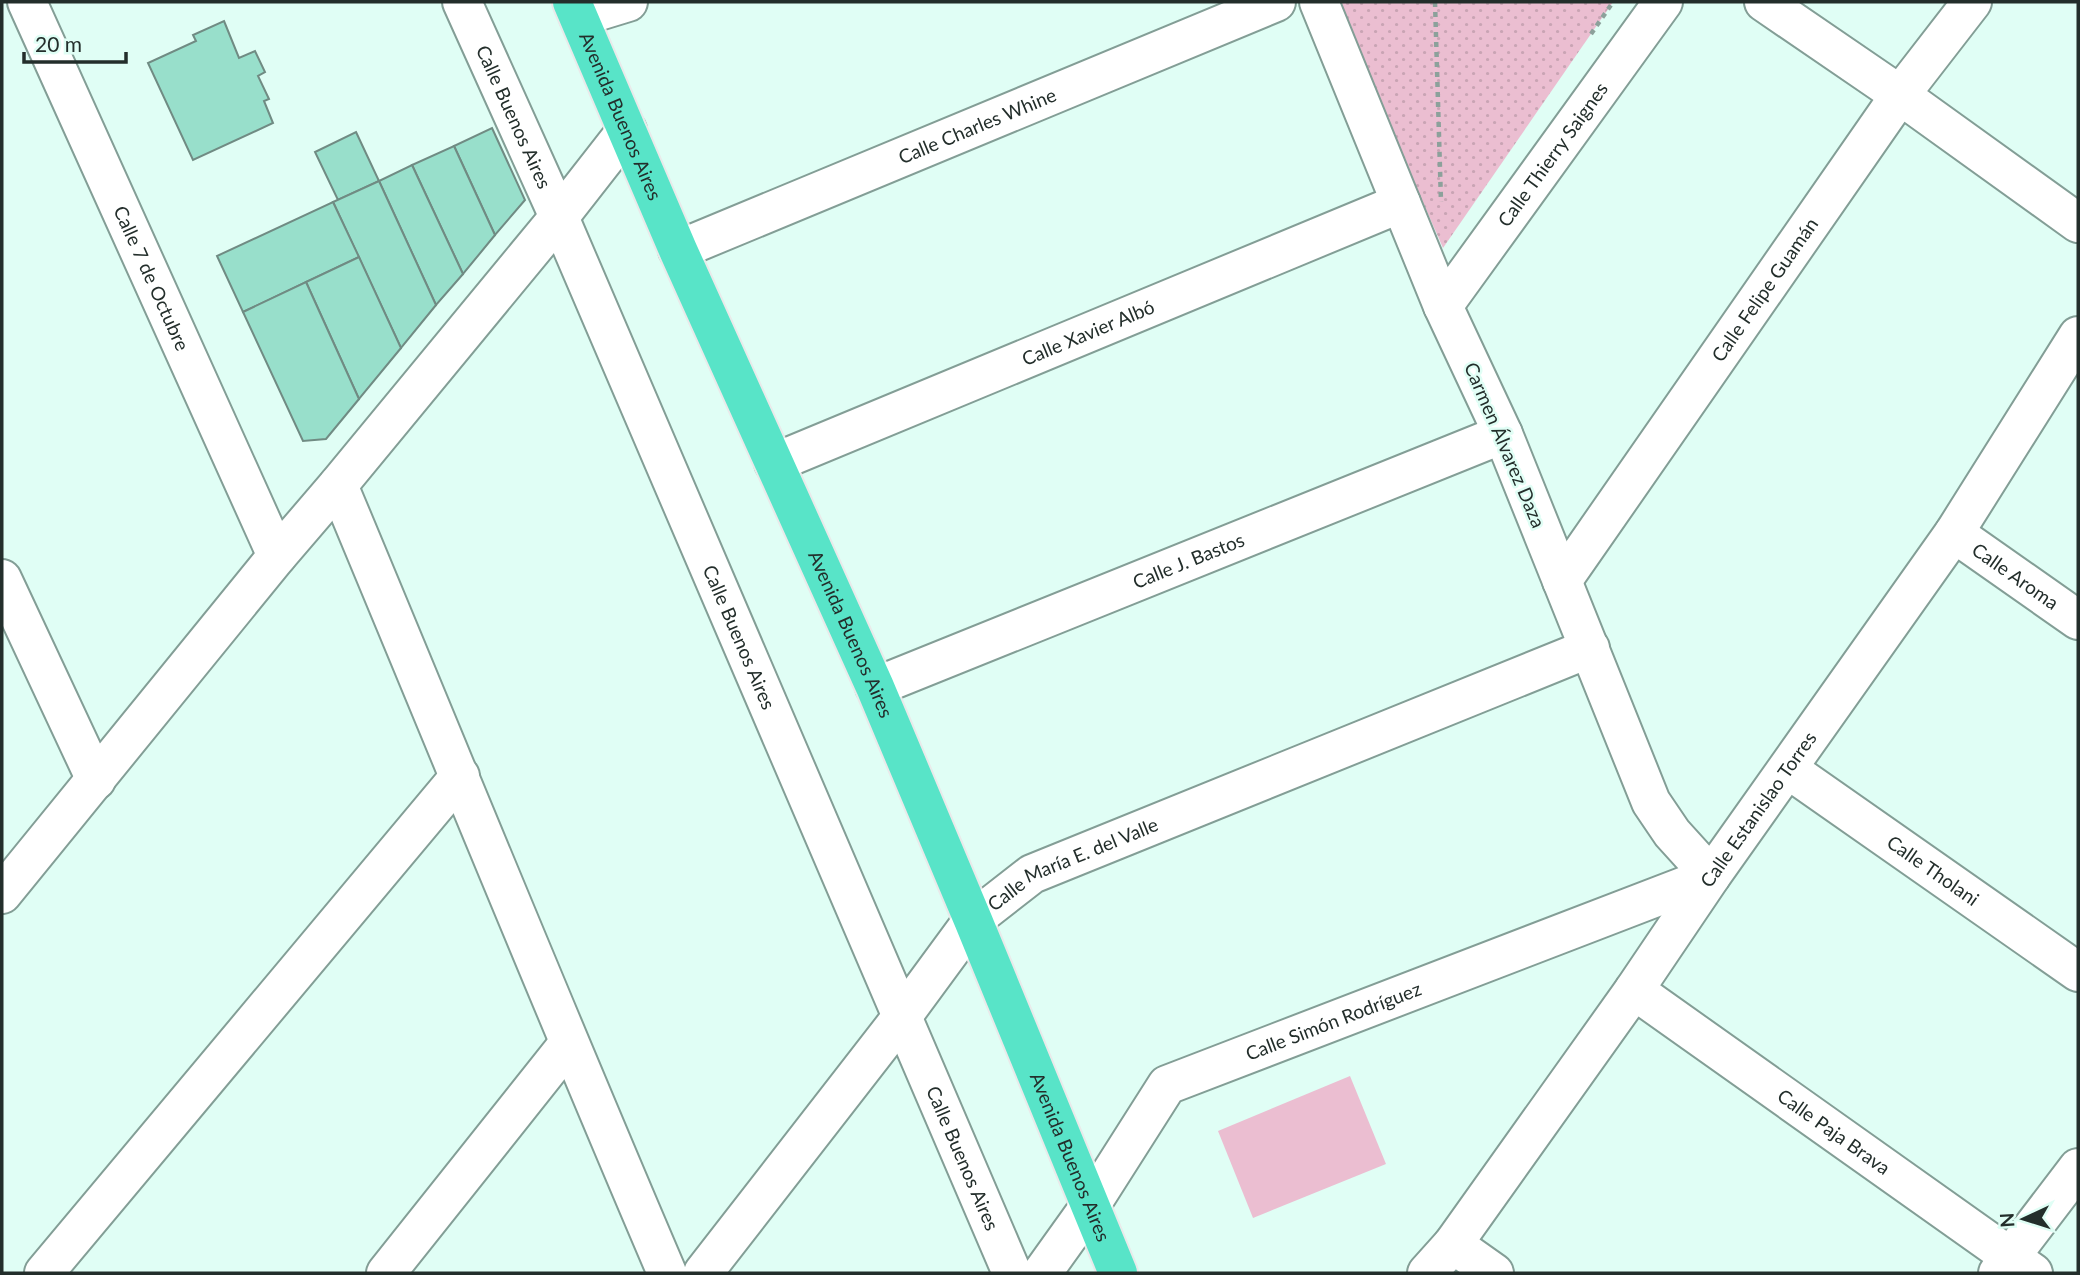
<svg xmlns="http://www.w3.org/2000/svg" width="2080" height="1275" font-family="Lato,sans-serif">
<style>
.grass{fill:#ebbed1}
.park{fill:url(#park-dots)}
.building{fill:#98dfcb;stroke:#708b83;stroke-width:2}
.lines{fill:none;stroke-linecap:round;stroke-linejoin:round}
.minor-casing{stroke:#839e96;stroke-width:42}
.trunk-casing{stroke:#e9eaea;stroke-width:42}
.path{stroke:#8ca19b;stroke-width:4.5;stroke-dasharray:5 5;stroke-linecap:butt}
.minor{stroke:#fff;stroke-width:38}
.trunk{stroke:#58e4c8;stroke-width:38}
.labels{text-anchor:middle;stroke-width:5;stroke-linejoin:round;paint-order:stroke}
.street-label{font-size:19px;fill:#232e2b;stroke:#e0fef5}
</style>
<defs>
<pattern id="park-dots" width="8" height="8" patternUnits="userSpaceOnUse" patternTransform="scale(1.75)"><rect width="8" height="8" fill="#ebbed1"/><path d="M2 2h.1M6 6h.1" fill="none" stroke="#c9a4b4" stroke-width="1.8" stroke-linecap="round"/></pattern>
</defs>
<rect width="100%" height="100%" fill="#e0fef5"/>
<polygon class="grass" points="1350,1076 1386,1164 1253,1218 1218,1131"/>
<polygon class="park" points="1335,2 1613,2 1443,248"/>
<g class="building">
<polygon points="224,21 239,58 255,51 265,72 258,76 269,99 264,101 273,123 193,160 148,63 196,41 193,35"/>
<polygon points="492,128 525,200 495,235 454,146"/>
<polygon points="356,132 379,181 338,200 315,152"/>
<polygon points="454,146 495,235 463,274 412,165"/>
<polygon points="412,165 463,274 436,305 379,181"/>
<polygon points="379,181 436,305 401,348 333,202"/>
<polygon points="333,202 359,257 243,312 217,256"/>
<polygon points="359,257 401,348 359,399 306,282"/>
<polygon points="306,282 359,399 326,439 303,441 243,312"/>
</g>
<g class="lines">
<defs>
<g id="minor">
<path id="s1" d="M27,2L277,556"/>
<path id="s2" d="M462,2L559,217L1012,1273"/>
<polyline points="1764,2 1900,95 2078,223"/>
<polyline points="579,17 628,2"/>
<path id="s3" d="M678,250L1276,2"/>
<path id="s4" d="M1443,306L1663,2"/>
<path id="s5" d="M774,463L1401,203"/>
<path d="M338,485C448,748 555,1012 667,1273"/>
<path id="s6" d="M1954,533L2078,620"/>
<polyline points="2,579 96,780"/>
<path id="s7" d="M1562,581L1900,95L1972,2"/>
<path id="s8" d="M875,687L1503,434"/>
<path id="s9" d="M1788,769L2078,972"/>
<polyline points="2,894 277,556 338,485 559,217 627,130"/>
<path id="s10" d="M1634,990L2033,1273"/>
<polyline points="1453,1244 1494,1273"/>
<polyline points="44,1273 460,776"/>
<polyline points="386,1273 569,1043"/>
<path id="s11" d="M703,1273L901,1018L973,920L1032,874L1590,648"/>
<path id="s12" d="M1042,1273L1090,1206L1167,1085L1711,876L1672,833L1651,802L1503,434L1443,306L1319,2"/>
<path id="s13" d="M1427,1273L1453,1244L1634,990L1711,876L1954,533L2078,336"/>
<polyline points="1998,1273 2078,1168"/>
</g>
<g id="trunk">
<path id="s14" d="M572,2L678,250L875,687L973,920L1118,1273"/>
</g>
</defs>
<use href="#minor" class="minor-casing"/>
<use href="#trunk" class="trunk-casing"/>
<g class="path">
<polyline points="1435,2 1441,202"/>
<polyline points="1591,34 1613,2"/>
</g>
<use href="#minor" class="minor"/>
<use href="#trunk" class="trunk"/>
</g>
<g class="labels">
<g class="street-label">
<text dy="7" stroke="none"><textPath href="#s2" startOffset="126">Calle Buenos Aires</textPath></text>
<text dy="7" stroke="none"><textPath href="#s14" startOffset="124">Avenida Buenos Aires</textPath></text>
<text dy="7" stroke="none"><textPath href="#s3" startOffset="324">Calle Charles Whine</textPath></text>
<text dy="7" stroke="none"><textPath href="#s4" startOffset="187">Calle Thierry Saignes</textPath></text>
<text dy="7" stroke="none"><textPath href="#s1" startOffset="303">Calle 7 de Octubre</textPath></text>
<text dy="7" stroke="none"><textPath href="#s7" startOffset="355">Calle Felipe Guamán</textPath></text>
<text dy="7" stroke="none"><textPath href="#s5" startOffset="340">Calle Xavier Albó</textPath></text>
<text transform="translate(1505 445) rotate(67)" y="7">Carmen Álvarez Daza</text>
<text dy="7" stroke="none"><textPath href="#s8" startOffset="338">Calle J. Bastos</textPath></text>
<text dy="7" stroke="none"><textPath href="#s6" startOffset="75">Calle Aroma</textPath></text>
<text dy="7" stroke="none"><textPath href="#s14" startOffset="691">Avenida Buenos Aires</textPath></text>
<text dy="7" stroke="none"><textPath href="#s2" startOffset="693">Calle Buenos Aires</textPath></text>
<text dy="7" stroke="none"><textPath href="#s13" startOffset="570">Calle Estanislao Torres</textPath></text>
<text dy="7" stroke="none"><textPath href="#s11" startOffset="560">Calle María E. del Valle</textPath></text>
<text dy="7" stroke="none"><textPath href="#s9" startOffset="177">Calle Tholani</textPath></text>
<text dy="7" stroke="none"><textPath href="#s12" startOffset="404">Calle Simón Rodríguez</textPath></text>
<text dy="7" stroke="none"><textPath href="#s10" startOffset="245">Calle Paja Brava</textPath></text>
<text dy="7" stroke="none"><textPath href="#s2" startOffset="1260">Calle Buenos Aires</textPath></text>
<text dy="7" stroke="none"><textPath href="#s14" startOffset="1258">Avenida Buenos Aires</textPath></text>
</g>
</g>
<rect width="2080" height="1275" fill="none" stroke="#232e2b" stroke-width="7"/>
<g transform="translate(2024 1219) rotate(266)" stroke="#e0fef5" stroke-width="5" paint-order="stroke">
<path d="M0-5L12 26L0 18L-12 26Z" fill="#232e2b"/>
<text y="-10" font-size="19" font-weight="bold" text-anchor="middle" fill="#232e2b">N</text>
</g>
<path d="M24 52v10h102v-10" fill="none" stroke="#232e2b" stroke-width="3.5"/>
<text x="35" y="52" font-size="21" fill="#232e2b" stroke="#e0fef5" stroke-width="5" paint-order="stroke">20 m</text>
</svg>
